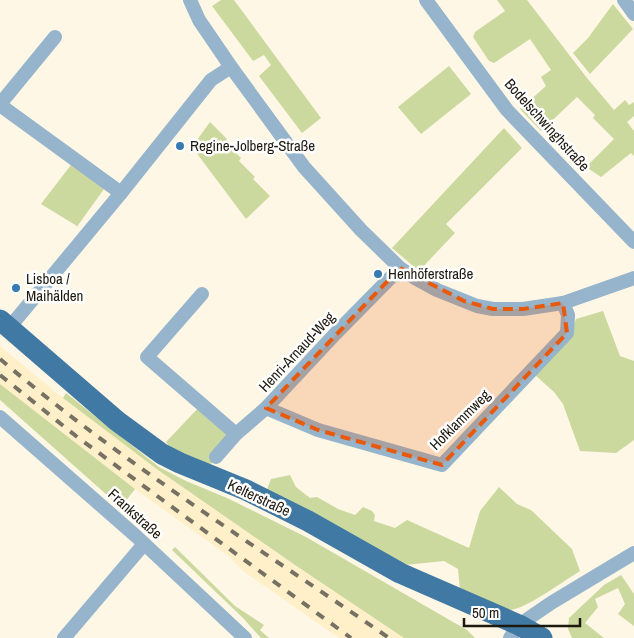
<svg xmlns="http://www.w3.org/2000/svg" width="634" height="638" font-family="'Archivo Narrow',sans-serif">
<style>
.built{fill:#fff0ca}
.green{fill:#cbd99e}
.lines{fill:none;stroke-linecap:round;stroke-linejoin:round}
.street{stroke:#96b4cb;stroke-width:14}
.primary{stroke:#4079a3;stroke-width:21}
.rail{stroke:#767163;stroke-width:4;stroke-dasharray:9 9;stroke-linecap:butt}
.marked{fill:#e8590c;fill-opacity:0.2;stroke:#e8590c;stroke-width:4;stroke-dasharray:10 6;stroke-linejoin:round}
.poi-dot{fill:#367aaf;stroke:#fff;stroke-width:2}
.labels{text-anchor:middle;stroke-width:5;stroke-linejoin:round;paint-order:stroke}
.street-label{font-size:15px;fill:#1d190e;stroke:#fff}
.poi-label{font-size:15px;fill:#1d190e;stroke:#fff;text-anchor:start}
</style>
<rect width="100%" height="100%" fill="#fef7e5"/>
<polygon class="built" points="0,346 63,398 158,470 295,565 404,638 339,638 243,571 227,555 135,489 0,384"/>
<g class="green">
<polygon points="221,0 234,0 321,118 302,133 259,76 271,65 264,55 253,61 212,6"/>
<polygon points="497,0 527,0 587,78 614,110 625,100 629,105 634,102 634,116 627,122 634,131 634,156 631,153 601,177 586,167 614,139 593,118 595,115 577,97 541,131 520,109 546,86 541,77 551,70 530,39 494,63 489,61 473,37 475,32 505,11"/>
<polygon points="613,4 633,29 590,74 573,53 588,38"/>
<polygon points="449,66 471,94 421,134 398,107"/>
<polygon points="210,122 227,139 225,142 241,158 239,161 255,177 253,179 270,196 246,219 192,147"/>
<polygon points="504,128 522,148 446,224 455,233 419,271 392,248"/>
<polygon points="71,165 104,189 76,228 77,226 41,204"/>
<polygon points="603,311 620,356 634,361 634,440 616,453 580,451 563,404 554,392 535,375 569,339 576,319"/>
<polygon points="0,384 135,489 124,503 147,522 143,527 0,400"/>
<polygon points="66,393 159,467 186,481 227,498 306,537 467,630 475,638 404,638 295,565 158,470 63,398"/>
<polygon points="202,404 236,434 207,469 174,453 166,442"/>
<path d="M290,475L296,487L310,498L317,497L338,509L355,515L363,507L372,511L375,515L374,521L395,528L407,520L469,548L480,511L499,487L517,504L531,510L572,549L580,571C565,580 527,608 511,610C503,610 469,593 460,590L458,569L444,561L405,565L266,492L271,479Z"/>
<polygon points="175,547 235,606 264,625 260,630 269,638 261,638 243,618 172,550"/>
<polygon points="621,575 634,594 634,626 618,614 625,604 618,588 595,599 598,607 585,623 604,638 572,638 568,629 569,618 604,585"/>
</g>
<g class="lines">
<g class="street">
<polyline points="190,0 199,20 231,67 304,167 361,230 400,268 415,278 437,290 477,306 493,309 523,309 563,303 634,278"/>
<polyline points="426,0 507,110 634,242"/>
<polyline points="624,0 634,14"/>
<polyline points="0,104 55,37"/>
<polyline points="0,105 121,193"/>
<polyline points="202,294 147,357 236,434"/>
<polyline points="9,328 121,193 211,80 231,67"/>
<polyline points="266,408 318,430 442,465 567,333 568,315 563,303"/>
<polyline points="0,417 137,537 245,638"/>
<polyline points="216,457 236,434 266,408 336,333 400,268"/>
<polyline points="64,638 144,544"/>
<polyline points="510,638 519,625 551,603 634,553"/>
</g>
<polyline class="primary" points="0,320 117,421 162,454 180,463 246,490 308,521 400,573 519,625 542,638"/>
<g class="rail">
<path d="M0,359C122,463 258,547 389,638"/>
<polyline points="0,375 76,436 168,504 351,638"/>
</g>
</g>
<path class="marked" d="M400,268L464,301L493,309H523L563,303L567,333L442,465L318,430L266,408Z"/>
<g class="poi-dot">
<circle cx="180" cy="146" r="5"/>
<circle cx="378" cy="274" r="5"/>
<circle cx="16" cy="288" r="5"/>
</g>
<g class="labels">
<g class="street-label">
<text transform="translate(547 125) rotate(48)" y="5">Bodelschwinghstraße</text>
<text transform="translate(297 352) rotate(-47)" y="5">Henri-Arnaud-Weg</text>
<text transform="translate(460 420) rotate(-45)" y="5">Hofklammweg</text>
<text transform="translate(259 498) rotate(25)" y="5">Kelterstraße</text>
<text transform="translate(135 514) rotate(42)" y="5">Frankstraße</text>
</g>
<g class="poi-label">
<text x="190" y="151">Regine-Jolberg-Straße</text>
<text x="388" y="279">Henhöferstraße</text>
<text x="26" y="284">Lisboa /<tspan x="26" dy="17">Maihälden</tspan></text>
</g>
</g>
<path d="M464 618v8h116v-8" fill="none" stroke="#1d190e" stroke-width="2.5"/>
<text x="472" y="618" font-size="15" fill="#1d190e" stroke="#ffffff" stroke-width="4" paint-order="stroke">50 m</text>
</svg>
